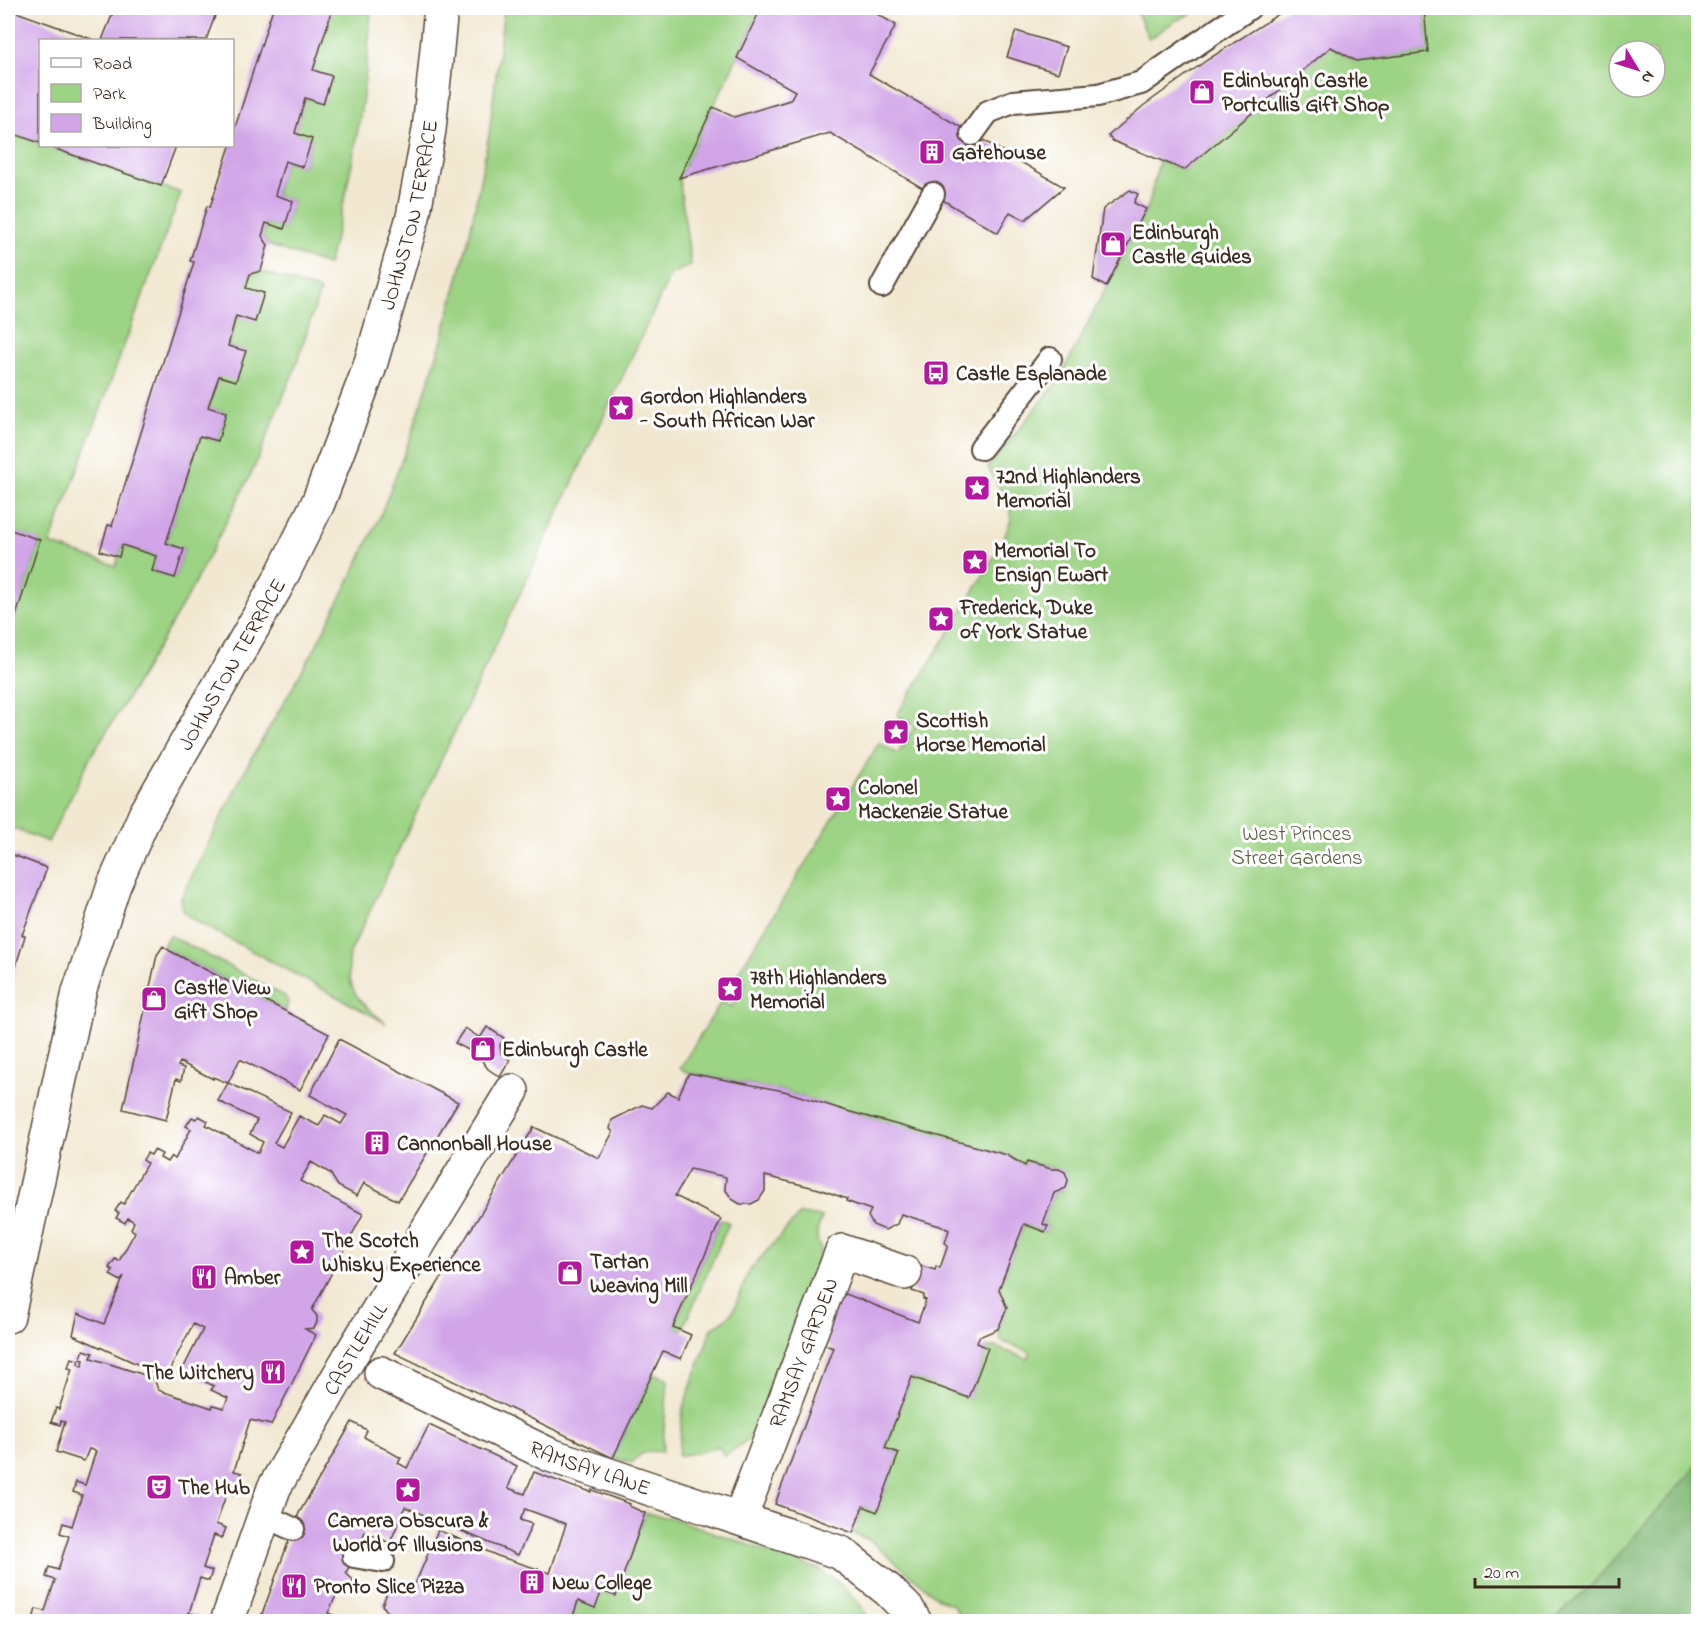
<svg xmlns="http://www.w3.org/2000/svg" width="1706" height="1629" font-family="'Indie Flower',sans-serif">
<style>
.green{fill:#9cd384;stroke:#6c7e51;stroke-width:1.5;fill-rule:evenodd}
.forest{fill:#7db572;stroke:#5c7048;stroke-width:1.5}
.building{fill:#d1a5e8}
.lines{fill:none;stroke-linecap:round;stroke-linejoin:round}
.service-casing{stroke:#564639;stroke-width:26}
.pedestrian-casing{stroke:#564639;stroke-width:36}
.minor-casing{stroke:#564639;stroke-width:36}
.service{stroke:#fff;stroke-width:22}
.pedestrian{stroke:#fff;stroke-width:33}
.minor{stroke:#fff;stroke-width:33}
.labels{text-anchor:middle;stroke-width:6;stroke-linejoin:round;paint-order:stroke}
.poi-label{font-size:21px;font-weight:bold;fill:#3b2a1e;stroke:#fff;text-anchor:start}
.street-label{font-size:21px;fill:#3b2a1e;stroke:#fff}
.park-label{font-size:21px;fill:#585d3d;stroke:#fff}
</style>
<rect width="100%" height="100%" fill="#fff"/>
<filter id="ink" filterUnits="userSpaceOnUse"><feTurbulence type="fractalNoise" baseFrequency=".0167" numOctaves="2"/><feDisplacementMap in="SourceGraphic" scale="12" xChannelSelector="R" yChannelSelector="G"/><feConvolveMatrix kernelMatrix="1 2 1 2 8 2 1 2 1" color-interpolation-filters="sRGB"/></filter>
<filter id="wash" filterUnits="userSpaceOnUse"><feTurbulence type="fractalNoise" baseFrequency=".008" numOctaves="4" result="noise"/><feDisplacementMap in="SourceGraphic" scale="24" xChannelSelector="R" yChannelSelector="G"/><feGaussianBlur stdDeviation="1.35" result="paint"/><feColorMatrix in="noise" values="0 0 0 0 0 0 0 0 0 0 0 0 0 0 0 0 0 1.4 0 .05"/><feComposite in="paint" operator="in"/></filter>
<g filter="url(#wash)">
<rect width="100%" height="100%" fill="#f2e8d1"/>
<g class="green">
<path d="M333,8H371C367,95 351,181 328,265L268,245L262,236L266,223L284,228L293,201L275,195L285,161L303,167L312,139L295,133L305,98L323,103L313,70Z"/>
<path d="M504,8H761L679,178L691,265L671,274L350,953C344,989 359,1003 386,1023L192,919C184,913 180,908 181,898L247,766L313,652L357,565L381,514L412,433L441,343L469,238L489,135Z"/>
<polygon points="1135,8 1203,8 1177,20 1149,39"/>
<path d="M1424,8H1698V1621H962L954,1606L938,1598L869,1540L853,1533L863,1506L877,1511L899,1453L885,1448L912,1377L969,1398L988,1348L995,1347L1028,1359L1031,1352L1001,1341L998,1329L1007,1308L999,1289L1024,1224L1045,1232L1048,1226L1043,1224L1054,1193L1061,1191L1067,1184L1065,1173C1059,1168 1036,1165 1027,1162L1025,1166L1007,1155L847,1111L784,1091L689,1073L680,1068L721,1002L731,1007L746,983L736,976L879,743L898,754L915,726L897,715C914,687 1013,536 1011,516C1010,505 993,478 988,467L1058,381L1149,204L1159,161L1184,170L1331,47L1356,61L1427,52L1426,14ZM1619,51H1655V87H1619Z"/>
<polygon points="8,132 40,143 40,146 46,146 181,193 50,544 116,566 122,545 156,556 152,571 175,578 184,549 166,543 200,436 218,441 226,413 208,407 219,376 245,351 228,346 236,316 255,321 263,293 246,288 250,274 261,271 320,291 295,368 254,468 189,594 133,689 92,754 48,842 8,826 8,639 40,541 8,529"/>
<polygon points="169,935 285,996 288,1002 286,1011 170,951 163,946"/>
<path d="M800,1214L822,1217C817,1230 814,1237 821,1249L757,1427L747,1440L725,1456L718,1446L704,1451L678,1456L683,1408L712,1328L726,1319L733,1311L749,1271Z"/>
<polygon points="721,1219 729,1223 682,1331 673,1327"/>
<path d="M653,1373L668,1380L662,1452C647,1450 641,1452 632,1463L613,1458Z"/>
<polygon points="645,1513 675,1519 821,1570 845,1588 861,1606 870,1621 820,1621 806,1617 804,1622 571,1622 578,1601 602,1591 616,1596"/>
</g>
<polygon class="forest" points="1698,1464 1698,1621 1552,1621 1588,1589"/>
<g id="blocks">
<g class="building">
<polygon points="115,8 218,8 206,40 102,40"/>
<polygon points="273,8 333,8 313,70 332,76 323,104 305,98 295,133 312,139 303,167 285,161 275,195 293,201 284,229 266,223 262,236 268,245 261,271 250,274 246,288 264,293 255,322 236,316 228,346 246,351 236,381 219,376 208,407 226,413 218,441 200,436 166,543 184,549 175,578 152,571 156,556 122,545 119,557 100,551 108,525 112,526 194,262 190,261 207,206 210,207 230,146 232,146 232,137"/>
<polygon points="761,8 867,8 896,25 869,74 1064,187 1025,220 1010,212 998,233 830,133 679,178 713,107 734,117 790,100 795,91 737,58"/>
<polygon points="1288,8 1424,8 1428,52 1356,61 1331,47 1184,170 1113,141 1108,136 1143,106 1207,60"/>
<polygon points="8,9 94,40 40,40 40,143 8,132"/>
<polygon points="1016,31 1067,47 1058,73 1007,57"/>
<polygon points="47,146 176,146 161,186"/>
<polygon points="1130,190 1138,194 1134,203 1146,209 1106,287 1093,279 1103,209"/>
<polygon points="8,529 40,540 14,622 8,620"/>
<polygon points="8,853 47,868 22,935 25,936 8,992"/>
<polygon points="163,946 170,951 329,1034 300,1090 240,1059 228,1083 291,1112 274,1143 282,1147 299,1116 319,1126 325,1115 341,1124 347,1115 310,1095 339,1039 458,1102 398,1201 364,1183 357,1196 338,1186 330,1173 311,1162 300,1181 363,1214 312,1310 317,1316 317,1322 314,1328 305,1329 316,1335 271,1425 250,1420 234,1471 242,1473 240,1480 245,1482 242,1490 237,1489 236,1495 227,1492 216,1524 226,1528 222,1538 214,1535 203,1568 212,1571 209,1581 200,1578 189,1613 198,1615 196,1622 42,1622 33,1619 36,1609 45,1611 55,1580 46,1577 49,1567 58,1570 69,1536 60,1533 63,1523 72,1526 82,1495 73,1492 76,1482 85,1485 96,1451 89,1449 84,1461 56,1452 65,1422 61,1421 60,1425 51,1422 56,1408 59,1409 72,1369 68,1368 71,1358 79,1360 78,1364 82,1366 84,1360 80,1359 84,1350 93,1353 91,1358 151,1377 155,1381 158,1390 212,1408 213,1405 224,1408 228,1398 211,1390 214,1386 182,1371 203,1329 193,1324 166,1377 73,1335 78,1313 104,1324 124,1276 121,1281 110,1275 113,1270 109,1268 115,1259 119,1261 135,1232 131,1229 134,1222 128,1218 125,1223 116,1218 119,1213 115,1211 121,1202 124,1204 147,1163 143,1160 147,1153 151,1155 154,1150 162,1154 160,1158 167,1162 171,1156 175,1159 191,1129 186,1126 192,1117 196,1119 199,1116 208,1121 206,1125 258,1153 263,1142 250,1134 257,1120 218,1101 228,1083 213,1077 213,1079 180,1062 178,1066 184,1068 181,1081 176,1079 166,1120 123,1109 157,955"/>
<polygon points="487,1027 504,1038 500,1045 501,1053 510,1060 500,1077 488,1069 478,1055 455,1043 465,1028 480,1038"/>
<polygon points="689,1073 784,1091 847,1111 1007,1155 1025,1166 1027,1162 1051,1169 1059,1169 1065,1172 1068,1180 1066,1188 1054,1193 1043,1224 1048,1226 1045,1232 1024,1224 999,1289 1007,1308 998,1329 979,1337 977,1343 988,1348 969,1398 912,1377 885,1448 899,1453 877,1512 863,1506 853,1533 775,1504 833,1348 821,1343 837,1299 846,1294 918,1322 926,1300 923,1299 924,1295 912,1291 922,1266 935,1270 936,1266 940,1268 948,1245 945,1243 949,1230 943,1227 901,1214 897,1224 885,1230 873,1225 868,1216 871,1210 846,1201 847,1199 819,1189 765,1176 765,1191 759,1200 751,1204 740,1204 732,1199 725,1189 726,1177 690,1169 675,1196 721,1219 673,1327 691,1335 681,1359 663,1351 613,1458 395,1353 534,1127 599,1158 613,1132 610,1129 612,1120 642,1105 652,1108 668,1092 678,1097"/>
<polygon points="352,1422 367,1430 364,1437 401,1458 398,1463 407,1468 429,1425 517,1466 508,1488 525,1494 534,1472 576,1488 577,1487 591,1492 592,1490 630,1504 629,1506 645,1513 616,1596 602,1591 595,1608 578,1601 571,1622 392,1622 395,1615 387,1611 382,1605 387,1593 395,1588 411,1594 438,1530 498,1556 550,1573 566,1524 525,1509 520,1520 532,1524 518,1555 405,1507 390,1543 365,1532 346,1573 353,1580 351,1588 344,1590 339,1589 328,1613 350,1622 259,1622 299,1513"/>
</g>
</g>
</g>
<g filter="url(#ink)">
<use href="#blocks" fill-opacity="0" stroke="#564639" stroke-width="1.5"/>
<g class="lines">
<defs>
<g id="service">
<polyline points="972,134 988,112 1013,102 1098,95 1141,83 1249,8"/>
<polyline points="882,286 933,194"/>
<polyline points="981,448 1050,359"/>
<polyline points="265,1516 293,1529"/>
<polyline points="354,1556 383,1561"/>
</g>
<g id="pedestrian">
<polyline points="8,1316 79,992"/>
<path id="s1" d="M227,1622L274,1488L349,1358L512,1091"/>
</g>
<g id="minor">
<path id="s2" d="M79,992L114,885L145,815L277,585L318,503L369,369L413,217L429,130L441,8"/>
<path id="s3" d="M381,1373L550,1455L841,1553L888,1590L908,1610L915,1622"/>
<path id="s4" d="M740,1518L842,1251L905,1273"/>
</g>
</defs>
<use href="#service" class="service-casing"/>
<use href="#pedestrian" class="pedestrian-casing"/>
<use href="#minor" class="minor-casing"/>
<use href="#service" class="service"/>
<use href="#pedestrian" class="pedestrian"/>
<use href="#minor" class="minor"/>
</g>
</g>
<defs>
<symbol id="shop-square" viewBox="-11 -11 22 22"><rect x="-9" y="-9" width="18" height="18" rx="4" fill="#b5179e" stroke="#fff"/><path d="M-5-2.5h2.3a2.7 3.5 0 0 1 5.4 0H5L5.5 6h-11ZM-1.5-2.5h3a1.5 2.3 0 0 0-3 0Z" fill="#fff"/></symbol>
<symbol id="building-square" viewBox="-11 -11 22 22"><rect x="-9" y="-9" width="18" height="18" rx="4" fill="#b5179e" stroke="#fff"/><path d="M-4-6H4V6H1V3H-1V6H-4ZM-2.5-4.3h1.7v1.8h-1.7ZM.8-4.3h1.7v1.8H.8ZM-2.5-1h1.7V.8h-1.7ZM.8-1h1.7V.8H.8Z" fill="#fff"/></symbol>
<symbol id="bus-square" viewBox="-11 -11 22 22"><rect x="-9" y="-9" width="18" height="18" rx="4" fill="#b5179e" stroke="#fff"/><path d="M-5-6H5V4H4V6H2V4H-2V6H-4V4H-5ZM-3.5-4V0h7V-4ZM-3.5 1.2v1.5H-2V1.2ZM2 1.2v1.5H3.5V1.2Z" fill="#fff"/></symbol>
<symbol id="sight-square" viewBox="-11 -11 22 22"><rect x="-9" y="-9" width="18" height="18" rx="4" fill="#b5179e" stroke="#fff"/><path d="M0-6L1.8-2.2L6-1.7L2.9 1.2L3.7 5.4L0 3.3L-3.7 5.4L-2.9 1.2L-6-1.7L-1.8-2.2Z" fill="#fff"/></symbol>
<symbol id="restaurant-square" viewBox="-11 -11 22 22"><rect x="-9" y="-9" width="18" height="18" rx="4" fill="#b5179e" stroke="#fff"/><path d="M-5-6h1v4h1v-4h1v4h1v-4h1v5L-1.5 .5V6h-2V.5L-5-1ZM5-6V6H3V1.5H1.5Q1.5-4 5-6Z" fill="#fff"/></symbol>
<symbol id="theatre-square" viewBox="-11 -11 22 22"><rect x="-9" y="-9" width="18" height="18" rx="4" fill="#b5179e" stroke="#fff"/><path d="M-5-5.5Q0-4 5-5.5V0Q5 5 0 6Q-5 5-5 0ZM-3.3-2.5H-1v1.5H-3.3ZM1-2.5H3.3v1.5H1ZM-2.8 1Q0 5.5 2.8 1Z" fill="#fff"/></symbol>
</defs>
<g fill-rule="evenodd">
<use href="#shop-square" x="1187" y="77" width="30" height="30"/>
<use href="#building-square" x="917" y="137" width="30" height="30"/>
<use href="#shop-square" x="1098" y="229" width="30" height="30"/>
<use href="#bus-square" x="921" y="358" width="30" height="30"/>
<use href="#sight-square" x="606" y="393" width="30" height="30"/>
<use href="#sight-square" x="962" y="473" width="30" height="30"/>
<use href="#sight-square" x="960" y="547" width="30" height="30"/>
<use href="#sight-square" x="926" y="604" width="30" height="30"/>
<use href="#sight-square" x="881" y="717" width="30" height="30"/>
<use href="#sight-square" x="823" y="784" width="30" height="30"/>
<use href="#sight-square" x="715" y="974" width="30" height="30"/>
<use href="#shop-square" x="139" y="984" width="30" height="30"/>
<use href="#shop-square" x="468" y="1034" width="30" height="30"/>
<use href="#building-square" x="362" y="1128" width="30" height="30"/>
<use href="#sight-square" x="287" y="1237" width="30" height="30"/>
<use href="#shop-square" x="555" y="1258" width="30" height="30"/>
<use href="#restaurant-square" x="189" y="1262" width="30" height="30"/>
<use href="#restaurant-square" x="258" y="1357" width="30" height="30"/>
<use href="#theatre-square" x="144" y="1472" width="30" height="30"/>
<use href="#sight-square" x="393" y="1475" width="30" height="30"/>
<use href="#building-square" x="517" y="1567" width="30" height="30"/>
<use href="#restaurant-square" x="279" y="1571" width="30" height="30"/>
</g>
<g class="labels">
<g class="poi-label">
<text x="1222" y="87">Edinburgh Castle<tspan x="1222" dy="24">Portcullis Gift Shop</tspan></text>
<text x="952" y="159">Gatehouse</text>
<text x="1132" y="239">Edinburgh<tspan x="1132" dy="24">Castle Guides</tspan></text>
<text x="956" y="380">Castle Esplanade</text>
<text x="640" y="403">Gordon Highlanders<tspan x="640" dy="24">- South African War</tspan></text>
<text x="996" y="483">72nd Highlanders<tspan x="996" dy="24">Memorial</tspan></text>
<text x="994" y="557">Memorial To<tspan x="994" dy="24">Ensign Ewart</tspan></text>
<text x="960" y="614">Frederick, Duke<tspan x="960" dy="24">of York Statue</tspan></text>
<text x="916" y="727">Scottish<tspan x="916" dy="24">Horse Memorial</tspan></text>
<text x="858" y="794">Colonel<tspan x="858" dy="24">Mackenzie Statue</tspan></text>
<text x="750" y="984">78th Highlanders<tspan x="750" dy="24">Memorial</tspan></text>
<text x="174" y="994">Castle View<tspan x="174" dy="24">Gift Shop</tspan></text>
<text x="502" y="1056">Edinburgh Castle</text>
<text x="397" y="1150">Cannonball House</text>
<text x="322" y="1247">The Scotch<tspan x="322" dy="24">Whisky Experience</tspan></text>
<text x="590" y="1268">Tartan<tspan x="590" dy="24">Weaving Mill</tspan></text>
<text x="224" y="1284">Amber</text>
<text x="254" y="1379" text-anchor="end">The Witchery</text>
<text x="178" y="1494">The Hub</text>
<text x="408" y="1527" text-anchor="middle">Camera Obscura &amp;<tspan x="408" dy="24">World of Illusions</tspan></text>
<text x="552" y="1589">New College</text>
<text x="314" y="1593">Pronto Slice Pizza</text>
</g>
<g class="street-label">
<text dy="7" stroke="none"><textPath href="#s2" startOffset="849">JOHNSTON TERRACE</textPath></text>
<text dy="7" stroke="none"><textPath href="#s2" startOffset="363">JOHNSTON TERRACE</textPath></text>
<text dy="7" stroke="none"><textPath href="#s1" startOffset="303">CASTLEHILL</textPath></text>
<text dy="7" stroke="none"><textPath href="#s4" startOffset="177">RAMSAY GARDEN</textPath></text>
<text dy="7" stroke="none"><textPath href="#s3" startOffset="230">RAMSAY LANE</textPath></text>
</g>
<g class="park-label">
<text x="1297" y="840">West Princes<tspan x="1297" dy="24">Street Gardens</tspan></text>
</g>
</g>
<rect width="1706" height="1629" fill="none" stroke="#fff" stroke-width="30"/>
<rect x="39" y="39" width="195" height="108" fill="#ffffff" stroke="#b1aaa5" stroke-width="1.5"/>
<rect x="51" y="58" width="30" height="9" fill="#ffffff" stroke="#b1aaa5" stroke-width="1.5"/>
<text x="93" y="69" font-size="18" fill="#3b2a1e">Road</text>
<rect x="51" y="84" width="30" height="18" fill="#9cd384" stroke="#b1aaa5" stroke-width="1.5"/>
<text x="93" y="99" font-size="18" fill="#3b2a1e">Park</text>
<rect x="51" y="114" width="30" height="18" fill="#d1a5e8" stroke="#b1aaa5" stroke-width="1.5"/>
<text x="93" y="129" font-size="18" fill="#3b2a1e">Building</text>
<g transform="translate(1637 69) rotate(128)"><circle r="28" fill="#ffffff" stroke="#b1aaa5" stroke-width="1.5"/>
<path d="M0-4.5L10 22L0 15L-10 22Z" fill="#b5179e"/>
<text y="-9" font-size="16" font-weight="bold" text-anchor="middle" fill="#3b2a1e">N</text>
</g>
<path d="M1475 1578v9h144v-9" fill="none" stroke="#3b2a1e" stroke-width="3"/>
<text x="1484" y="1578" font-size="18" fill="#3b2a1e" stroke="#ffffff" stroke-width="4.5" paint-order="stroke">20 m</text>
</svg>
